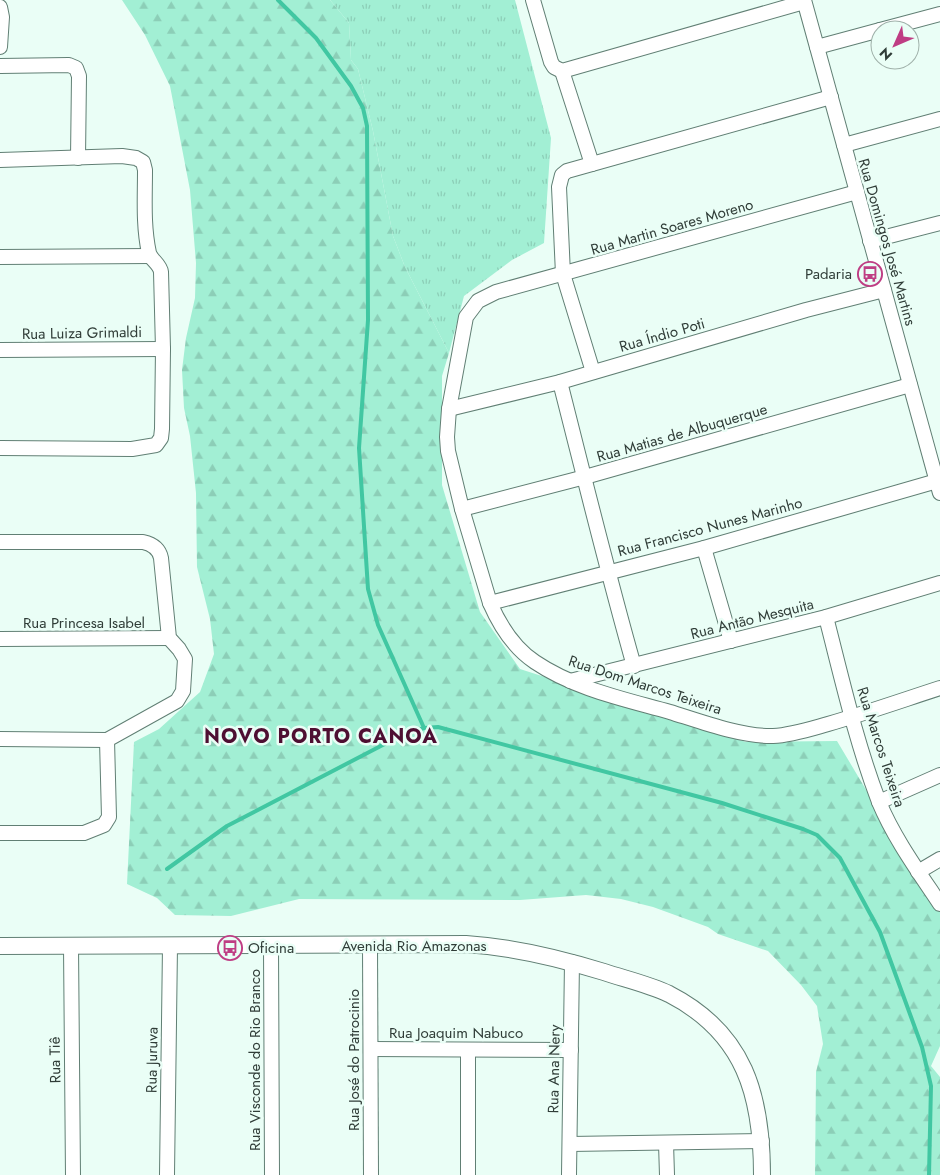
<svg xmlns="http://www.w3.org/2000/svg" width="940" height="1175" font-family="Jost,sans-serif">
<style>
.grass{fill:url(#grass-tufts)}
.forest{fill:url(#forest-firs)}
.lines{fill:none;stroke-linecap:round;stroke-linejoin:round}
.stream{stroke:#41c7a2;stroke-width:4}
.minor-casing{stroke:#617f74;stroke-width:16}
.tertiary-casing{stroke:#617f74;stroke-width:18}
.minor{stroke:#fff;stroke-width:14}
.tertiary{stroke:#fff;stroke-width:16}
.labels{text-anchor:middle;stroke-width:5;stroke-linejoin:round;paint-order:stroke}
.street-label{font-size:15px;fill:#303d38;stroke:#eafef6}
.poi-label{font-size:15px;fill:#303d38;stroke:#eafef6;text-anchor:end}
.district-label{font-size:20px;font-weight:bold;letter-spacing:1px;fill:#4e0f32;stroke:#eafef6}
</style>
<defs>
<pattern id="grass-tufts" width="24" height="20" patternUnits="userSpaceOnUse" patternTransform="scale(1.25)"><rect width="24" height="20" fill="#a2efd4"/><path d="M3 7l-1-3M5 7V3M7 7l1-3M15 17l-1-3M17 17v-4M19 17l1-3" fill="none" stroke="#8cceb7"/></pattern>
<pattern id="forest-firs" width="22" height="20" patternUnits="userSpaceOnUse" patternTransform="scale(1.25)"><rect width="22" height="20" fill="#a2efd4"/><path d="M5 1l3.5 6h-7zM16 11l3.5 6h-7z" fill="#8cceb7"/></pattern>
</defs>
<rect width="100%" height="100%" fill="#eafef6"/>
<polygon class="grass" points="330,0 515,0 551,138 544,243 512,260 464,296 449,353 405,267 393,236 373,131 358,69 351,60 349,23"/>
<polygon class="forest" points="122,0 330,0 349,23 351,60 358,69 373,131 393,236 405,267 449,353 442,376 442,485 480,612 520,669 746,742 837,741 915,872 940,909 940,1046 931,1066 940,1077 940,1175 815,1175 816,1072 823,1044 817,1006 801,985 768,951 718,934 708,927 653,907 621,899 586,895 520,900 299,899 231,916 175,915 157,898 127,884 134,742 159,729 200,692 214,654 210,619 197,567 196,493 190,436 184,408 182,370 186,338 195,298 196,263 190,190 170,86 145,35"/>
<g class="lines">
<g class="stream">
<polyline points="278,0 316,38 351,86 363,108 367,126 368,320 359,448 368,589 378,625 424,728"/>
<polyline points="167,869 227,826 400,736 424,728 438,727 722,803 803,829 817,835 840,858 880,932 922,1047 931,1086 929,1175"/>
</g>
<defs>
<g id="minor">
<polyline points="533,0 551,62 554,67 562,71 804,2"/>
<polyline points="804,0 940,493"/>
<polyline points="0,7 2,17 0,47"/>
<polyline points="880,30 940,14"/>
<polyline points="817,47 880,30"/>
<polyline points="0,66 69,65 76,68 79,76 78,158"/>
<polyline points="562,71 592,164"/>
<polyline points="844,145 940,119"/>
<path d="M0,160L122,156L136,158L143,162L145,170C145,198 143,225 149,253C151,260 160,264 161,272L163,349L162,429L161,438L156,445L132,449L0,448"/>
<path d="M857,192L496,292L478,301L466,317L449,409L447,437L448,451L462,509L490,603C500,626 514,648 535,662C575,689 624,699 670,712C699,721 742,737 773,736C792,735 810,729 828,724C866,713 903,700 940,688"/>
<polyline points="870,241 940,223"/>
<polyline points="0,257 150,256"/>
<polyline points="0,350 163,349"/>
<polyline points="593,372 563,274 559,187 562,175 567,171 831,97"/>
<path d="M560,382C584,476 607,571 634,666"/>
<polyline points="449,409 560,382 806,310 884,290"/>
<polyline points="462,509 585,477 910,385"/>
<path d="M0,542H143C152,544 159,548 161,558L169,638L179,649L185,659L183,691L177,701L107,740L109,817L104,825L84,833H0"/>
<polyline points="704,548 731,641"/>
<polyline points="490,603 704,548 937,481"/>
<path d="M826,617C842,679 856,742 879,802C894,838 918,871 940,904"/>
<polyline points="0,639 169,638"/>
<polyline points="570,681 826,617 940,583"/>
<polyline points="0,739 107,740"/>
<polyline points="879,802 940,775"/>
<polyline points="918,872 940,859"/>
<polyline points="271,945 272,1175"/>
<polyline points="71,946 73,1175"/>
<polyline points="370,946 371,1175"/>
<polyline points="371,1049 571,1050"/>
<polyline points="468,1050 468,1175"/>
<polyline points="666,1143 667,1175"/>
<polyline points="570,1144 762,1141"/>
<polyline points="167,1175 170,946"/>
<polyline points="569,1175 572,962"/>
</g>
<path id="tertiary" d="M0,946L466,944C513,947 559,958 604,972C625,979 648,984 669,994C745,1033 762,1096 762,1175"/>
</defs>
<use href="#minor" class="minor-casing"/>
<use href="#tertiary" class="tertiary-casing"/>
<use href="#minor" class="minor"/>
<use href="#tertiary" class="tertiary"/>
</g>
<defs>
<symbol id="bus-ring" viewBox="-11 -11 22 22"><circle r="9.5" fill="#eafef6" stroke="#bf3d84" stroke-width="1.5"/><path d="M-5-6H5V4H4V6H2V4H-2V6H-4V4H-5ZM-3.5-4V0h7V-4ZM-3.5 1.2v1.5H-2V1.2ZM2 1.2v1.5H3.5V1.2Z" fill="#bf3d84"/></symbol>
</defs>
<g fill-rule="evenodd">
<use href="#bus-ring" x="856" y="260" width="28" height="28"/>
<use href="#bus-ring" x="216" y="934" width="28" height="28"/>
</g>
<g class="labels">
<g class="street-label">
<text transform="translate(672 227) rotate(-16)" y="5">Rua Martin Soares Moreno</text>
<text transform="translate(887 242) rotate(74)" y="5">Rua Domingos José Martins</text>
<text transform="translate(82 333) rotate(-1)" y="5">Rua Luiza Grimaldi</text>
<text transform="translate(662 335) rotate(-16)" y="5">Rua Índio Poti</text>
<text transform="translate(682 433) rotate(-16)" y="5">Rua Matias de Albuquerque</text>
<text transform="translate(710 527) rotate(-15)" y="5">Rua Francisco Nunes Marinho</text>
<text transform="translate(752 619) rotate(-14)" y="5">Rua Antão Mesquita</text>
<text x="84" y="628">Rua Princesa Isabel</text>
<text transform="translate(645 685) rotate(18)" y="5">Rua Dom Marcos Teixeira</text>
<text transform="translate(881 747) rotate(72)" y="5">Rua Marcos Teixeira</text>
<text x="414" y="951">Avenida Rio Amazonas</text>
<text x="456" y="1038">Rua Joaquim Nabuco</text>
<text transform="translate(55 1060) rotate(-91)" y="5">Rua Tiê</text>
<text transform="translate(152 1060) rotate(-89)" y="5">Rua Juruva</text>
<text transform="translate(255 1060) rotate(-90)" y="5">Rua Visconde do Rio Branco</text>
<text transform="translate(354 1060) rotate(-90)" y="5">Rua José do Patrocinio</text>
<text transform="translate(554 1069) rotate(-89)" y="5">Rua Ana Nery</text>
</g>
<g class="poi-label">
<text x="852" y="279">Padaria</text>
<text x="248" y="953" text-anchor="start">Oficina</text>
</g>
<g class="district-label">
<text x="321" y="743">NOVO PORTO CANOA</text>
</g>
</g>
<g transform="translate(895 45) rotate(225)"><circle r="24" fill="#eafef6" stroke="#a0b1aa"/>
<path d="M0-4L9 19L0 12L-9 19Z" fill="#bf3d84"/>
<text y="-8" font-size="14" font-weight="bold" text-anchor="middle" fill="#303d38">N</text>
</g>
</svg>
